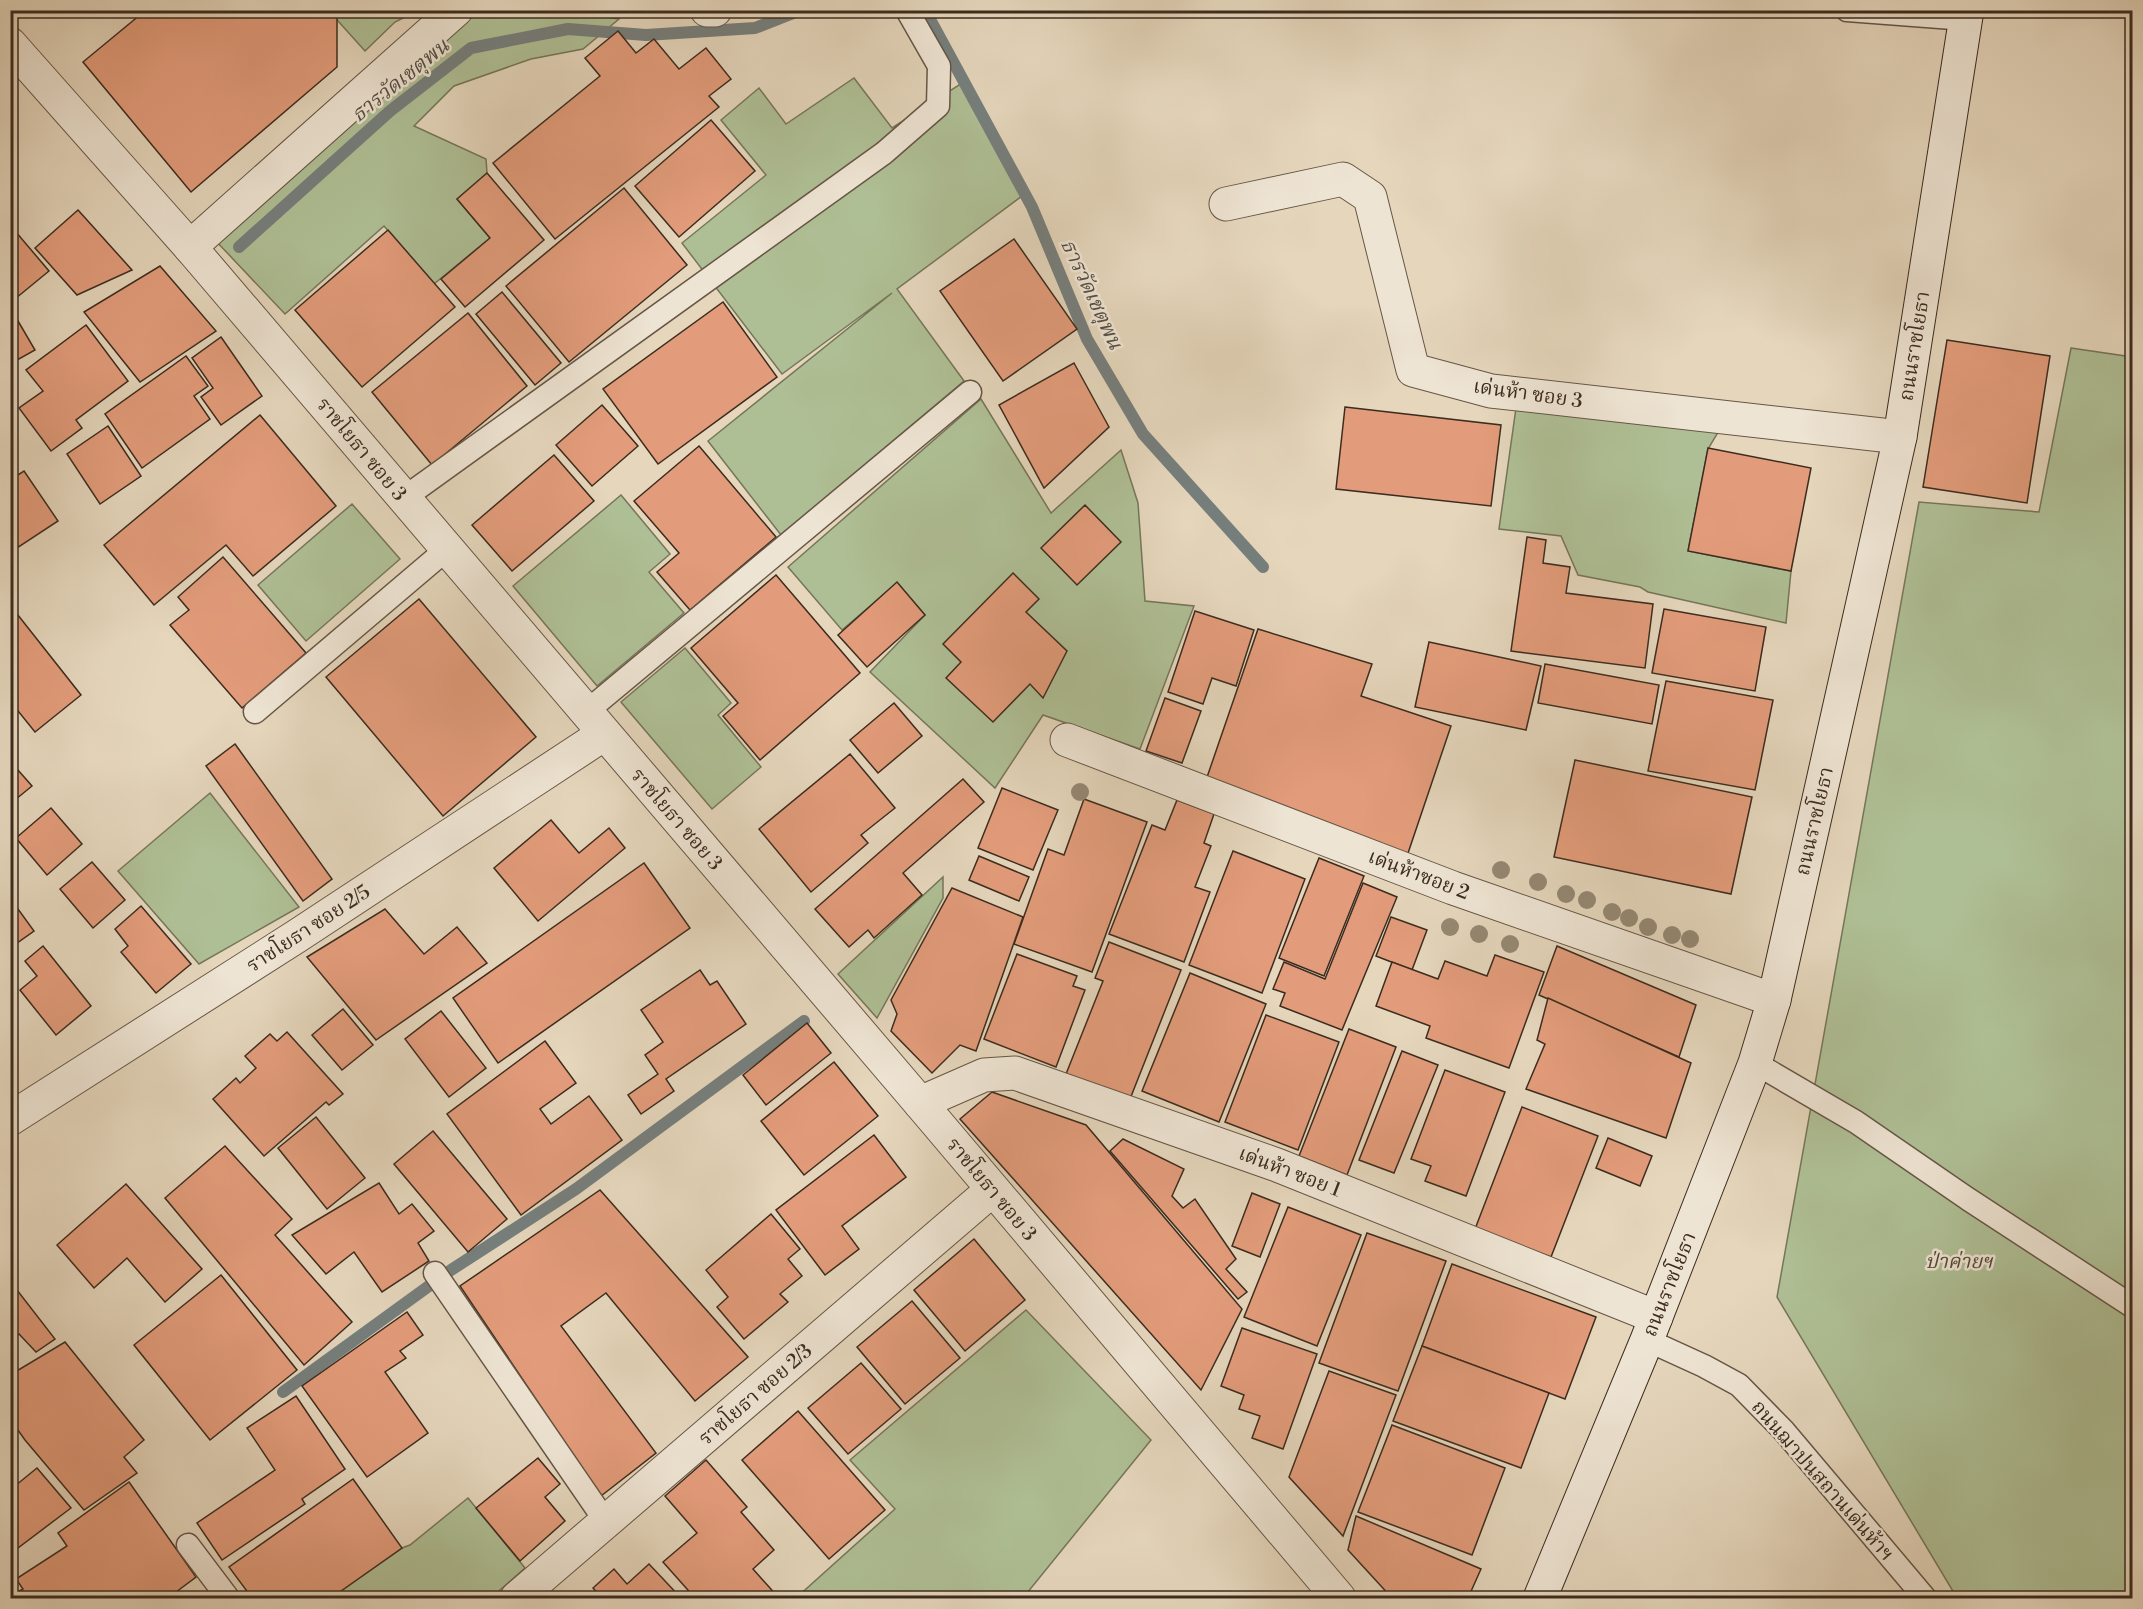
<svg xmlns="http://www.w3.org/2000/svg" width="2143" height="1609" font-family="'Libre Bodoni','Noto Serif Thai',serif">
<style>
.green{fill:#afbf95;stroke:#76765a;stroke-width:1.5}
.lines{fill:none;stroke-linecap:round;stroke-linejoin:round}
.stream{stroke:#767f7d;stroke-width:12}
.building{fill:#e39c7b;stroke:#3c2c1f;stroke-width:1.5}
.lane-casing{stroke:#665646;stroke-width:25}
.street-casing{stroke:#665646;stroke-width:35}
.secondary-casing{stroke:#3c2c1f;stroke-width:35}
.lane{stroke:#eee4d3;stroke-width:22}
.street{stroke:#eee4d3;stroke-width:33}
.secondary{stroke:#eee4d3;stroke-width:33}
.tree{fill:#958873}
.labels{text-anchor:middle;stroke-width:5;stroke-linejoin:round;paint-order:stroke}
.street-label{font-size:20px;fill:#3c2c1f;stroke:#eee4d3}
.park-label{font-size:20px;font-style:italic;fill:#534937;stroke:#eee4d3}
.water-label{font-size:21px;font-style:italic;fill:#544e46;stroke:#eee4d3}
</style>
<rect width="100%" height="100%" fill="#e5d6bc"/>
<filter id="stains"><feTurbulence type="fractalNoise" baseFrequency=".00333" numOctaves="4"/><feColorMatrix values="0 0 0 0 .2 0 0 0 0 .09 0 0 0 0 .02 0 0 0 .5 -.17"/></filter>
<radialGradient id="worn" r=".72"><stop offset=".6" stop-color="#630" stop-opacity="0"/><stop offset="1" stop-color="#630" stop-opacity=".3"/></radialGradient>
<g class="green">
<polygon points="494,10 558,10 619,19 583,49 531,59 454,86 414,126 486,159 487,173 457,199 490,238 434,284 384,226 285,314 215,240 454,24"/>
<polygon points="329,11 417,11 395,22 365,51"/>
<polygon points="854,78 892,128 962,83 1026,193 897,289 964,381 781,535 708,441 892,293 782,374 682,243 766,175 721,120 759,88 786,124"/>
<polygon points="2071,348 2132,357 2132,1598 1957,1598 1777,1297 1919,502 2039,512"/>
<polygon points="981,399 1051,513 1121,450 1138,503 1145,601 1194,606 1140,749 1043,715 995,788 870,672 925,615 897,583 842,630 788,567"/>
<polygon points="1516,408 1720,429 1708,449 1688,551 1791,571 1786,623 1648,592 1640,587 1578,575 1561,536 1499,529"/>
<polygon points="621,495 670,554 649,572 684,613 597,686 513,586"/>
<polygon points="352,504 400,559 306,641 258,585"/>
<polygon points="685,648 731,703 718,715 761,767 712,809 621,702"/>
<polygon points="210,793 299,907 199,964 118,871"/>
<polygon points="943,877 943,898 877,1018 838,974"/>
<polygon points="1026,1310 1151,1440 1023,1598 796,1598 895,1509 850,1460"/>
<polygon points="468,1498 525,1568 491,1598 331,1598 402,1548 410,1545"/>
</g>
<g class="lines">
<g class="stream">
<polyline points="925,10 1032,207 1087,339 1143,434 1263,567"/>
<polyline points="239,247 390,111 471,48 568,29 646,35 755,28 801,10"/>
<polyline points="283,1392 451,1270 576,1189 804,1021"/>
</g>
</g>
<g class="building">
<polygon points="146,10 329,10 337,19 337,67 191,192 83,62"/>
<polygon points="618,31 636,53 654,39 679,69 706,48 731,79 709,96 719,107 555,239 493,163 600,76 585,58"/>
<polygon points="711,120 755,171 679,237 635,186"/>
<polygon points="487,173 544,240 465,307 441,279 490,238 457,199"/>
<polygon points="624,188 687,265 569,362 506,286"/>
<polygon points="78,210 132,270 77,295 35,248"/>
<polygon points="10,225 49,271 10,303"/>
<polygon points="388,230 455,307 362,387 295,310"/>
<polygon points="1014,239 1077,329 1003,381 940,291"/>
<polygon points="160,266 216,331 140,382 84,312"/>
<polygon points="502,292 561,363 535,385 476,314"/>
<polygon points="723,302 777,377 658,464 603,389"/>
<polygon points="468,313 527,386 432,465 372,392"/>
<polygon points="18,321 35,350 10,364 10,325"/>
<polygon points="86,325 128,381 76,420 82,428 51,451 19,408 43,391 26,370"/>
<polygon points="221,337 262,396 221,425 201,397 213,388 192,358"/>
<polygon points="1947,340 2050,356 2027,503 1923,487"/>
<polygon points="186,356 208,386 194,396 210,419 142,468 105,414"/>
<polygon points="1074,363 1109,427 1044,488 999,405"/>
<polygon points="602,405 638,446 592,486 556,445"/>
<polygon points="1345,407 1501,425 1491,506 1336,489"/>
<polygon points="260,415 336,506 253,576 226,545 154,605 104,545"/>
<polygon points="108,426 141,476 100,504 67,454"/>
<polygon points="699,446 776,537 690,610 657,572 679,553 634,501"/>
<polygon points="1708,448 1811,468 1791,571 1688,551"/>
<polygon points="554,455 594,501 512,571 472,525"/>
<polygon points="24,471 58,521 17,548 10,538 10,480"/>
<polygon points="1085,505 1121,542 1077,585 1041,548"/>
<polygon points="1527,537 1546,540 1543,563 1570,567 1566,593 1653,604 1645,668 1511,651"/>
<polygon points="223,557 306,653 242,708 170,625 189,610 178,597"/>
<polygon points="1013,573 1039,599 1026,612 1067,651 1043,698 1030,684 993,722 946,678 961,662 943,644"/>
<polygon points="776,575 860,673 760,760 723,716 738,703 691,648"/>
<polygon points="897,582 925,615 867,667 838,635"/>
<polygon points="419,599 536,737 443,816 326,677"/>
<polygon points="10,605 81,695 35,732 10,701"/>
<polygon points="1664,609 1766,627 1755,691 1652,673"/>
<polygon points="1195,611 1254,630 1236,686 1212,678 1203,704 1168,692"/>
<polygon points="1258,629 1372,664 1361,696 1451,726 1405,862 1205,783"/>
<polygon points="1429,642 1541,666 1526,730 1415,707"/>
<polygon points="1545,664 1659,685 1652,724 1538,703"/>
<polygon points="1666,681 1773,700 1755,790 1648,771"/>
<polygon points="1165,698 1201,711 1182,763 1146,751"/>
<polygon points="894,703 922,736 878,773 850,740"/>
<polygon points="235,744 332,879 303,901 206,766"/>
<polygon points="850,754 895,808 861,835 868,843 811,892 759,829"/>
<polygon points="1575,760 1752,797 1731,894 1554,857"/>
<polygon points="10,761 32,786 10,804"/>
<polygon points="963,779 984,802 903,873 922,895 874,938 868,930 849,947 815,909"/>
<polygon points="1002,788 1058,810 1033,870 978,848"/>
<polygon points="1084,799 1147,822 1092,972 1014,944 1048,849 1064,855"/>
<polygon points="1177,800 1214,814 1204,843 1211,846 1195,887 1210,892 1184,962 1109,934 1152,825 1165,830"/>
<polygon points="51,808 82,844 47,875 16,838"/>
<polygon points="551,820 579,853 609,828 625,848 538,921 494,868"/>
<polygon points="1233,851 1305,879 1262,993 1189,965"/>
<polygon points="979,856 1029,877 1019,901 969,880"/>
<polygon points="1319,858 1364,876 1324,976 1279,958"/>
<polygon points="92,862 125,900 93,928 60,889"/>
<polygon points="644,863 690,928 498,1063 453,998"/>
<polygon points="1363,883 1397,897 1342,1030 1280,1006 1285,993 1273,989 1284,962 1325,979"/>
<polygon points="952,888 1023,917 976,1051 960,1045 932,1073 891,1031 897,1014 891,1000"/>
<polygon points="10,898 34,931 10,948"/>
<polygon points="141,906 191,964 156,993 121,952 128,946 115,929"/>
<polygon points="385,909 424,954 457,927 487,963 376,1040 307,957"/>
<polygon points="1391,917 1427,930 1412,970 1376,956"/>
<polygon points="1109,942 1181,970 1130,1099 1066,1074 1103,981 1095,978"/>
<polygon points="43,946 91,1006 56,1035 20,990 37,976 25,961"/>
<polygon points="1557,946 1696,1005 1679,1057 1539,995"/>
<polygon points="1017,954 1077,976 1073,986 1085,990 1056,1067 984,1039"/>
<polygon points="1495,955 1544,972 1509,1068 1426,1038 1430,1026 1376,1006 1392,962 1438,979 1445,961 1487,976"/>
<polygon points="700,970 710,985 717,981 746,1024 666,1079 674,1091 641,1114 628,1095 658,1074 645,1055 663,1042 641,1010"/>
<polygon points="1190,973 1266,1004 1219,1122 1142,1091"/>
<polygon points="1548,998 1691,1063 1666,1138 1526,1089 1545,1044 1537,1040"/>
<polygon points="343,1009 373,1045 342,1070 312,1035"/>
<polygon points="441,1011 486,1068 449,1097 405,1039"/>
<polygon points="1266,1015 1339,1042 1298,1150 1225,1122"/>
<polygon points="807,1023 831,1053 766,1105 743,1075"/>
<polygon points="1349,1029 1396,1047 1347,1175 1299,1156"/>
<polygon points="287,1032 343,1094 329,1105 326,1102 264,1156 213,1099 236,1078 240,1083 256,1068 245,1056 270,1034 277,1041"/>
<polygon points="545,1041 576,1083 540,1109 551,1124 589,1096 622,1140 521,1215 447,1114"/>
<polygon points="1402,1051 1438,1065 1394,1173 1359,1160"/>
<polygon points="834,1062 878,1116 804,1175 761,1121"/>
<polygon points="1445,1070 1505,1092 1466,1196 1425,1181 1431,1166 1411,1159"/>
<polygon points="992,1092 1086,1125 1242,1309 1201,1390 960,1119"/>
<polygon points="1522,1107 1598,1136 1551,1257 1475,1229"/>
<polygon points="316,1117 365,1178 327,1209 278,1148"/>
<polygon points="433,1131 507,1219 468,1252 394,1164"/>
<polygon points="874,1135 906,1177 842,1226 859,1249 825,1275 776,1210"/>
<polygon points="1608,1138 1652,1156 1640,1186 1596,1168"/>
<polygon points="1123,1139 1184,1169 1172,1196 1183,1208 1195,1199 1236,1259 1226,1269 1247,1292 1238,1299 1110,1151"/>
<polygon points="225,1146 292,1219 275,1235 352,1322 304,1365 165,1198"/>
<polygon points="379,1183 399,1214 412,1204 434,1231 418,1243 429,1261 382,1292 354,1252 326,1274 292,1235"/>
<polygon points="126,1184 202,1269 165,1302 127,1258 94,1288 57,1245"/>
<polygon points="600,1190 748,1357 695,1401 606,1293 561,1326 656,1453 601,1496 460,1286"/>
<polygon points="1252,1193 1280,1204 1260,1257 1232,1246"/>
<polygon points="1288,1207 1361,1235 1317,1346 1244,1317"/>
<polygon points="771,1214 800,1249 788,1259 802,1276 780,1294 788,1302 744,1339 717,1307 728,1297 706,1270"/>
<polygon points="1367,1233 1446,1261 1398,1391 1319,1363"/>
<polygon points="974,1239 1025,1300 965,1351 914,1290"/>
<polygon points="1452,1264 1596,1317 1565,1399 1422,1346"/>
<polygon points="221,1275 297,1370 210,1440 134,1345"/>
<polygon points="10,1281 55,1339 36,1352 19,1334 10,1340"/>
<polygon points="912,1301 960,1358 905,1404 857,1347"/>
<polygon points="407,1312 423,1335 400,1351 406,1358 385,1372 428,1433 367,1477 302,1386"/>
<polygon points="1242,1328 1317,1354 1283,1449 1252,1438 1260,1416 1239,1409 1244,1395 1221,1386"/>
<polygon points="65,1342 144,1440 124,1457 137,1473 84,1510 25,1440 10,1419 10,1375"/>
<polygon points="1422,1346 1549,1393 1521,1468 1393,1421"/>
<polygon points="861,1363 901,1409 848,1454 808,1408"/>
<polygon points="1329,1371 1396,1395 1343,1536 1289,1477"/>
<polygon points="296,1396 345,1469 302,1499 305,1504 222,1560 197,1523 275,1470 247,1428"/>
<polygon points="798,1411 885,1510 829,1559 742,1460"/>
<polygon points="1392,1425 1505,1468 1472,1555 1358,1512"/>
<polygon points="538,1458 560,1484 545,1497 565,1521 520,1561 476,1508"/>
<polygon points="706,1460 747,1507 741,1512 774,1550 753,1569 779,1598 695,1598 663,1562 697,1533 665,1496"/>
<polygon points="37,1468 71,1508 10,1554 10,1490"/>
<polygon points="353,1479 402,1548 331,1598 252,1598 229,1567"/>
<polygon points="129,1482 196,1577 168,1598 10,1598 10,1596 23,1589 16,1579 67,1546 58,1533"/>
<polygon points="1356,1516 1481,1569 1468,1598 1392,1598 1348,1550"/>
<polygon points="649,1564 681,1598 602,1598 593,1588 614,1569 627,1584"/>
</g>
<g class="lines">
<defs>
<g id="lane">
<polyline points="1847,10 1966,19"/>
<polyline points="404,498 884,153 938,106 939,66 907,10"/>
<polyline points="255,712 447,549"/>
<polyline points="586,712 970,392"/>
<polyline points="1755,1063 1856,1122 1968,1199 2132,1306"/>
<polyline points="435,1273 606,1522"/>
<polyline points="1647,1340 1704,1366 1739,1385 1784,1431 1925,1598"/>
<polyline points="188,1545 228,1598"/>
</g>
<g id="street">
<polyline points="707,10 715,10"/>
<polyline points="10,44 190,247 920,1103 1339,1598"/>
<polyline points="1226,204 1343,179 1370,197 1413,370 1491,391 1900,437"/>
<polyline points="190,247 456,10"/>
<polyline points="1067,740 1453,888 1774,1000"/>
<polyline points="920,1103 984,1075 1015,1073 1277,1165 1656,1317"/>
<polyline points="10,1119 297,936 604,734"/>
<polyline points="517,1598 992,1190"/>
</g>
<polyline id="secondary" points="1540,1598 1647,1340 1755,1063 1774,1000 1900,437 1967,10"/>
</defs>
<use href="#lane" class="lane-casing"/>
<use href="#street" class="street-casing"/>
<use href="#secondary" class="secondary-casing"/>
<use href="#lane" class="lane"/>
<use href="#street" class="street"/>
<use href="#secondary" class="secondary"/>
</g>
<g class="tree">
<circle cx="1080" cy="792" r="9"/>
<circle cx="1501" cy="870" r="9"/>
<circle cx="1538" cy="882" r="9"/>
<circle cx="1566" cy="894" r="9"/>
<circle cx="1587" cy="900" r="9"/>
<circle cx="1612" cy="912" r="9"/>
<circle cx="1629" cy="918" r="9"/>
<circle cx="1450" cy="927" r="9"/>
<circle cx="1648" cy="927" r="9"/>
<circle cx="1479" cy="934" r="9"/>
<circle cx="1672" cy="935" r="9"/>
<circle cx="1690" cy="939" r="9"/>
<circle cx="1510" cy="944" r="9"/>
</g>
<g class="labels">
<g class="street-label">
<text transform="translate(1914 346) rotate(-81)" y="7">ถนนราชโยธา</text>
<text transform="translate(1528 393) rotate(8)" y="7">เด่นห้า ซอย 3</text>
<text transform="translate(362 449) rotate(50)" y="7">ราชโยธา ซอย 3</text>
<text transform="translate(677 819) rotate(49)" y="7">ราชโยธา ซอย 3</text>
<text transform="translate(1814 821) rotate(-77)" y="7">ถนนราชโยธา</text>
<text transform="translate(1419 874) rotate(21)" y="7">เด่นห้าซอย 2</text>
<text transform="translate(308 928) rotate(-33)" y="7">ราชโยธา ซอย 2/5</text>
<text transform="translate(1290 1171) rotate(21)" y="7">เด่นห้า ซอย 1</text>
<text transform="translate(992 1189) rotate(50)" y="7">ราชโยธา ซอย 3</text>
<text transform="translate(1669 1284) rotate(-68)" y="7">ถนนราชโยธา</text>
<text transform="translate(755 1394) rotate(-41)" y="7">ราชโยธา ซอย 2/3</text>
<text transform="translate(1823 1480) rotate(49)" y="7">ถนนฌาปนสถานเด่นห้าฯ</text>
</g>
<g class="park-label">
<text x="1959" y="1268">ป่าค่ายฯ</text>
</g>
<g class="water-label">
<text transform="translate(400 80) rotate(-39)" y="7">ธารวัดเชตุพน</text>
<text transform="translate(1092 294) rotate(65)" y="7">ธารวัดเชตุพน</text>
</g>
</g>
<rect width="2143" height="1609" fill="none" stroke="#e5d6bc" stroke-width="36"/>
<rect x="12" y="12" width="2119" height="1585" fill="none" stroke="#3c2c1f" stroke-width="3"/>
<rect x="18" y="18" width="2107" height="1573" fill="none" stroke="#3c2c1f" stroke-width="1.5"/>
<rect width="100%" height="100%" filter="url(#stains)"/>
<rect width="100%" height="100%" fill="url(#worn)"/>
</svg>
